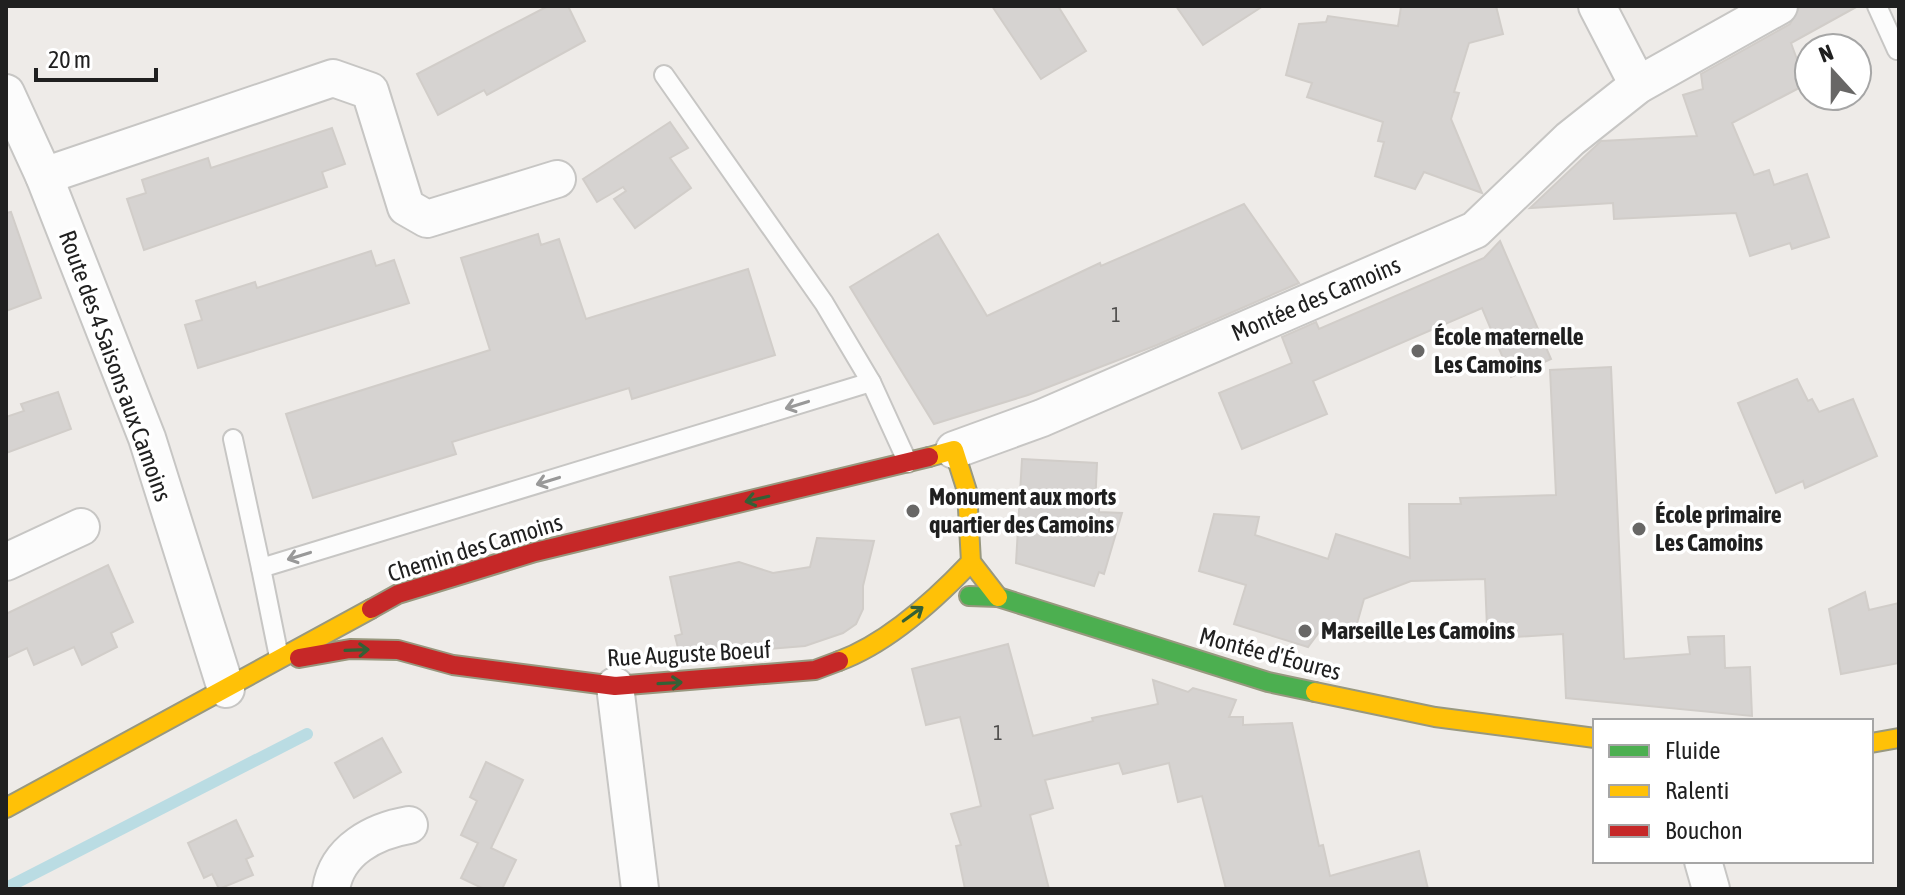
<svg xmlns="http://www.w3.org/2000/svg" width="1905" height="895" font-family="'Asap Condensed',sans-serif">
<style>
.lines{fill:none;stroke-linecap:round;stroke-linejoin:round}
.stream{stroke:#badce3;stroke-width:12}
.building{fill:#d6d3d1;stroke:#d1cdc9;stroke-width:2}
.lane-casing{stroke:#c7c6c4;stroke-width:22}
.street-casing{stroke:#c7c6c4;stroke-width:40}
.fast-casing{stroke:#98987f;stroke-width:22}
.slow-casing{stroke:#98987f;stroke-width:22}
.jam-casing{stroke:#98987f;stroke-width:22}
.lane{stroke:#fcfcfc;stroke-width:18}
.street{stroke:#fcfcfc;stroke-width:36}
.fast{stroke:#4caf50;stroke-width:18}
.slow{stroke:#ffc107;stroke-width:18}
.jam{stroke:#c62828;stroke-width:18}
.oneway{stroke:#999}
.oneway2{stroke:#346036}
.poi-dot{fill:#686766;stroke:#fff;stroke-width:3}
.labels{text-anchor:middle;stroke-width:7;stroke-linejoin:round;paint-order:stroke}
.number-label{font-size:20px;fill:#4e4d4c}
.street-label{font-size:24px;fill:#202020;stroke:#fff}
.poi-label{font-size:24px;font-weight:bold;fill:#202020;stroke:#fff;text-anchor:start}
</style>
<rect width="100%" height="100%" fill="#eeebe8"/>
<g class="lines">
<polyline class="stream" points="6,888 307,734"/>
</g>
<g class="building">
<polygon points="548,6 568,6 585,41 487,95 484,90 438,115 417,74"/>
<polygon points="992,6 1058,6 1086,51 1041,79"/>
<polygon points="1176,6 1263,6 1203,45"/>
<polygon points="1496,6 1503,34 1469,43 1454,92 1459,93 1451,119 1482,193 1424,172 1415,189 1375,176 1384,142 1378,141 1383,122 1307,97 1312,83 1286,75 1299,24 1326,22 1328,16 1398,26 1401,7"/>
<polygon points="1800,6 1858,6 1791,43 1803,76 1797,79 1801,87 1732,123 1754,175 1769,170 1774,185 1807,174 1829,237 1792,249 1790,243 1750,256 1736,213 1614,219 1613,203 1530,208 1601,141 1697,136 1683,95 1703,89 1701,74 1790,24"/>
<polygon points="670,122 688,148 670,158 691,188 635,228 614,199 626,191 623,187 597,202 583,179"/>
<polygon points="332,128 345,164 322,172 327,187 144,250 127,199 146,193 142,180 208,158 211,168"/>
<polygon points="1244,204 1299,283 1157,345 1028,395 934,424 850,287 938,234 987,316 1100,263 1101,266"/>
<polygon points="11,212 41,298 6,311 6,213"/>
<polygon points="538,234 541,245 559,239 586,319 748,269 775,355 632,399 629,388 452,442 456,454 313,498 286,414 490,350 461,258"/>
<polygon points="1500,241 1551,359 1511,377 1482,308 1313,381 1327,414 1242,449 1219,393 1292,363 1282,337 1316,322 1319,329 1484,258"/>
<polygon points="371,251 376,266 394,260 409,303 198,368 185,325 202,320 196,301 255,282 257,288"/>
<polygon points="1611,367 1624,659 1690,654 1688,637 1724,636 1725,668 1750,667 1752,716 1566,698 1563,634 1499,638 1498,627 1487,627 1485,579 1411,581 1364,599 1354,634 1325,624 1308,647 1234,624 1246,585 1199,571 1214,514 1259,517 1255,535 1328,559 1336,534 1410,558 1409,504 1461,504 1460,498 1556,495 1550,370"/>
<polygon points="1797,379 1808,401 1812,399 1819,412 1853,399 1877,456 1805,488 1803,481 1776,493 1738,403"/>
<polygon points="58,392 71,429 6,453 6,417 24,411 21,404"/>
<polygon points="1022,459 1097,463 1095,507 1099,507 1099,512 1122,513 1104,574 1099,572 1094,586 1016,563"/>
<polygon points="817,538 874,541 863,586 863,609 856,624 843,633 805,646 680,656 675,636 682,634 670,577 739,562 773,573 810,567"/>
<polygon points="108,565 133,622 111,633 117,647 82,665 74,647 34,665 27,648 6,658 6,614"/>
<polygon points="1865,592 1869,610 1899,603 1899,663 1841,674 1829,609"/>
<polygon points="1008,644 1033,736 1093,721 1092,718 1158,704 1153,680 1188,692 1193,688 1236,700 1229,717 1243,717 1243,725 1292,723 1319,846 1323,845 1330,876 1419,851 1428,889 1226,889 1202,796 1178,802 1169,763 1123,774 1119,763 1045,780 1053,808 1030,815 1049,889 965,889 956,846 961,845 951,814 981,806 976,784 960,717 926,725 912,669"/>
<polygon points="382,738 401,772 354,798 335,763"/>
<polygon points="486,762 523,780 491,848 516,860 502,889 484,889 461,878 478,843 461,835 477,801 470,797"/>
<polygon points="236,820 253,856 246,859 253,875 219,889 212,874 204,878 188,843"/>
</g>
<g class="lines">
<defs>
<g id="lane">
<polyline points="1877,6 1897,50"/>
<polyline points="664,75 824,303 871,382 908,463"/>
<polyline points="233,439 261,568"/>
<polyline points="279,657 261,568 871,382"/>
</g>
<g id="street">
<polyline points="1597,6 1638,85"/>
<polyline points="6,93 44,176 147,438 226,689"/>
<polyline points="44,176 333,78 370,91 406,207 427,219 557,179"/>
<polyline points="954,450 1042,418 1475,230 1570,139 1638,85 1779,6"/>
<polyline points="6,562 81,527"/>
<polyline points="615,686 640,889"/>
<polyline points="1703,861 1711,889"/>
<path d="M331,889C337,850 374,831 409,825"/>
</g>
<polyline id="fast" points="969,596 998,597 1268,682 1315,692"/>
<g id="slow">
<polyline points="929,457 954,450 967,491 971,562 998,597"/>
<path d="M839,661C888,643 935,600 971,562"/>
<polyline points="1315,692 1435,717 1595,738"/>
<polyline points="1871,743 1899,738"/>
<polyline points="6,808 371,609"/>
</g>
<g id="jam">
<polyline points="371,609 398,594 535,552 929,457"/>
<polyline points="299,658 350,649 398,650 453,665 615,686 815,670 839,661"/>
</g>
</defs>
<use href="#lane" class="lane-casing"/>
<use href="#street" class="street-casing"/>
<use href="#fast" class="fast-casing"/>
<use href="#slow" class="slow-casing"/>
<use href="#jam" class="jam-casing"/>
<use href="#lane" class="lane"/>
<use href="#street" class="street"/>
<use href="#fast" class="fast"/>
<use href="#slow" class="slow"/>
<use href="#jam" class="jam"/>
</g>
<defs><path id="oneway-shaft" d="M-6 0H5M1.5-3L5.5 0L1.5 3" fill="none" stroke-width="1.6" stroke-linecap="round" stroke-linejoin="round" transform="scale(2)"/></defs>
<g class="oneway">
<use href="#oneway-shaft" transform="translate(797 405) rotate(163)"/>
<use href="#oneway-shaft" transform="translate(548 481) rotate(163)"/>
<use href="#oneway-shaft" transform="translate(299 556) rotate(163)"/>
</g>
<g class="oneway2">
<use href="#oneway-shaft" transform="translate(757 499) rotate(167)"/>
<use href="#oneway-shaft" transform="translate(913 614) rotate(-36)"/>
<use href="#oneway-shaft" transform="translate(357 650) rotate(-2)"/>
<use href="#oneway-shaft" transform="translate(670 683) rotate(-3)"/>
</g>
<g class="poi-dot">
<circle cx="1418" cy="351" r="8"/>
<circle cx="913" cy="511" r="8"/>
<circle cx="1639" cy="529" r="8"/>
<circle cx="1305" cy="631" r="8"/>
</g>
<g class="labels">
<g class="number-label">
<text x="1116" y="322">1</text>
<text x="998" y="740">1</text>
</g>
<g class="street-label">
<text transform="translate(1316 299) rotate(-23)" y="8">Montée des Camoins</text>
<text transform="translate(115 366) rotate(70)" y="8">Route des 4 Saisons aux Camoins</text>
<text transform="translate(475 548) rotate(-17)" y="8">Chemin des Camoins</text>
<text transform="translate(689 654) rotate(-3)" y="8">Rue Auguste Boeuf</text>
<text transform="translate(1270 654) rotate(15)" y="8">Montée d'Éoures</text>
</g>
<g class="poi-label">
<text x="1434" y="345">École maternelle<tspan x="1434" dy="28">Les Camoins</tspan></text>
<text x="929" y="505">Monument aux morts<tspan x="929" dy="28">quartier des Camoins</tspan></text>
<text x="1655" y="523">École primaire<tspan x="1655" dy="28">Les Camoins</tspan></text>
<text x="1321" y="639">Marseille Les Camoins</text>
</g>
</g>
<rect width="1905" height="895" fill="none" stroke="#202020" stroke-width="16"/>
<rect x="1593" y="719" width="280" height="144" fill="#ffffff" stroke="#a6a6a6" stroke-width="2"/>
<rect x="1609" y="745" width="40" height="12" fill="#4caf50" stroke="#a6a6a6" stroke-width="2"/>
<text x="1665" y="759" font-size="24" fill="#202020">Fluide</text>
<rect x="1609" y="785" width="40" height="12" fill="#ffc107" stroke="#a6a6a6" stroke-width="2"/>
<text x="1665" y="799" font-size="24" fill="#202020">Ralenti</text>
<rect x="1609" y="825" width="40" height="12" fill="#c62828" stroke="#a6a6a6" stroke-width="2"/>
<text x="1665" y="839" font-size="24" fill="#202020">Bouchon</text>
<g transform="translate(1833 72) rotate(339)"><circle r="38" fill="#ffffff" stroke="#a6a6a6" stroke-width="2"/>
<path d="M0-6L14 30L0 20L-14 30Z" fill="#686766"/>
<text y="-12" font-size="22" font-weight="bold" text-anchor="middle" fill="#202020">N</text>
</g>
<path d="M36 68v12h120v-12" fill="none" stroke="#202020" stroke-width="4"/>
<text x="48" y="68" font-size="24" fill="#202020" stroke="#ffffff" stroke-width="6" paint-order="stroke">20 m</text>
</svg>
